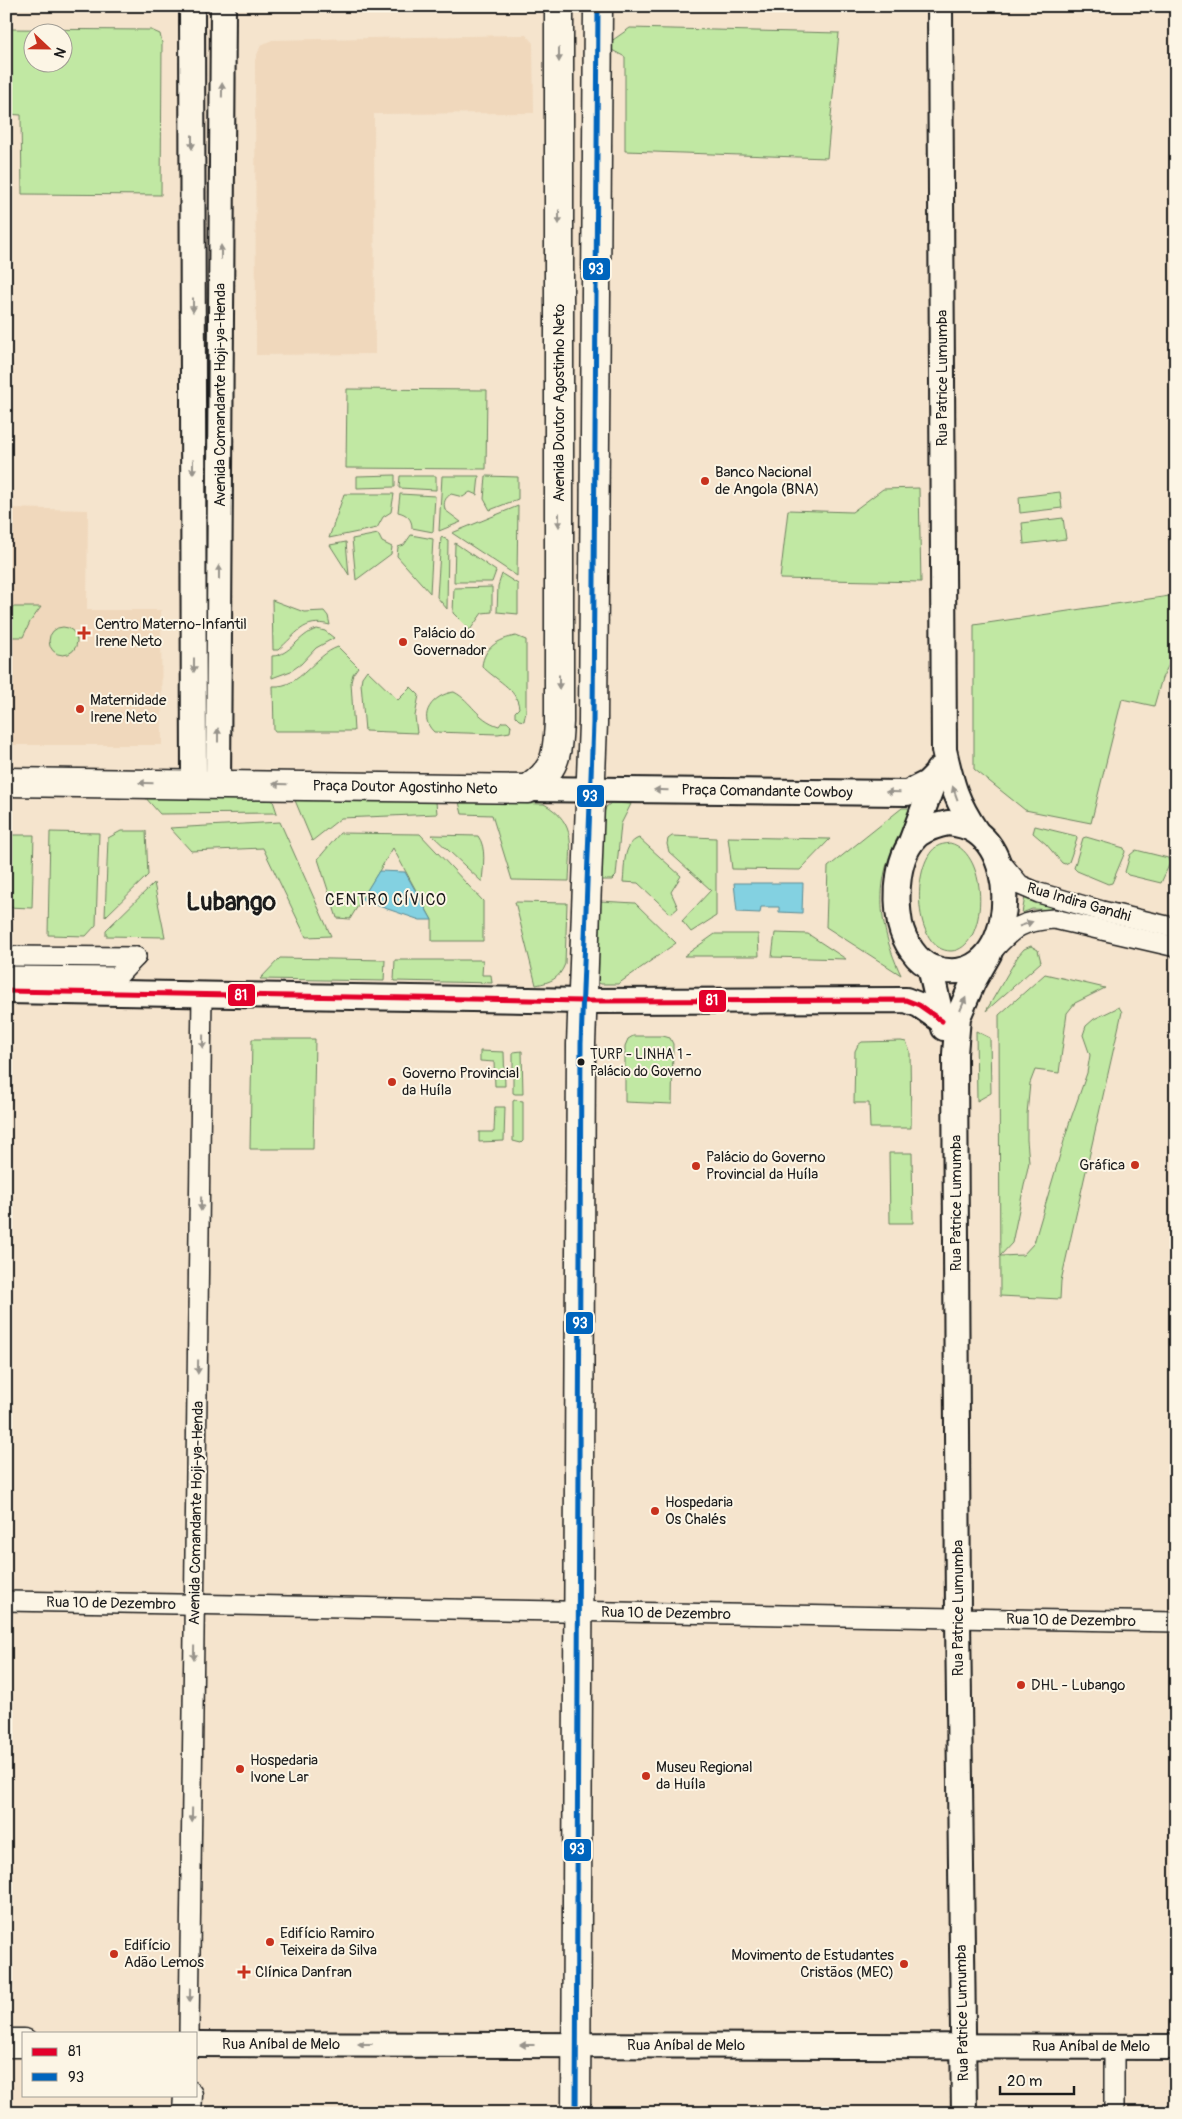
<svg xmlns="http://www.w3.org/2000/svg" width="1182" height="2119" font-family="Pangolin,sans-serif">
<style>
.built{fill:#f0d8bc}
.green{fill:#c1e8a3;stroke:#6e8260;fill-rule:evenodd}
.water{fill:#83d1e1;stroke:#5a8992}
.lines{fill:none;stroke-linecap:round;stroke-linejoin:round}
.minor-casing{stroke:#1c1c1c;stroke-width:22}
.tertiary-casing{stroke:#1c1c1c;stroke-width:28}
.primary-casing{stroke:#1c1c1c;stroke-width:31}
.minor{stroke:#fcf5e5;stroke-width:19}
.tertiary{stroke:#fcf5e5;stroke-width:24}
.primary{stroke:#fcf5e5;stroke-width:28}
.bus-1-casing{stroke:#fcf5e5;stroke-width:9}
.bus-2-casing{stroke:#fcf5e5;stroke-width:9}
.bus-1{stroke:#e4002b;stroke-width:5}
.bus-2{stroke:#0065bd;stroke-width:5}
.oneway{fill:#97938b}
.poi-dot{fill:#c8321e;stroke:#fcf5e5;stroke-width:2}
.bus-dot{fill:#1c1c1c;stroke:#fcf5e5;stroke-width:2}
.labels{text-anchor:middle;stroke-width:4;stroke-linejoin:round;paint-order:stroke}
.bus-label{font-size:14px;fill:#1c1c1c;stroke:#fcf5e5;text-anchor:start}
.street-label{font-size:15px;fill:#1c1c1c;stroke:#fcf5e5}
.poi-label{font-size:15px;fill:#1c1c1c;stroke:#fcf5e5;text-anchor:start}
.neighbourhood-label{font-size:16px;letter-spacing:1px;fill:#1c1c1c;stroke:#fcf5e5}
.town-label{font-size:25px;font-weight:bold;fill:#1c1c1c;stroke:#fcf5e5}
.line-badge{stroke:#fcf5e5;stroke-width:2}
.badge-label{font-size:14px;text-anchor:middle;font-weight:bold;fill:#fff}
</style>
<rect width="100%" height="100%" fill="#f5e4cd"/>
<filter id="ink" filterUnits="userSpaceOnUse"><feTurbulence type="fractalNoise" baseFrequency=".02" numOctaves="2"/><feDisplacementMap in="SourceGraphic" scale="10" xChannelSelector="R" yChannelSelector="G"/><feConvolveMatrix kernelMatrix="1 2 1 2 8 2 1 2 1" color-interpolation-filters="sRGB"/></filter>
<g filter="url(#ink)">
<g class="built">
<polygon points="520,35 526,35 533,43 534,113 374,114 375,354 256,355 255,60 261,45 272,40"/>
<polygon points="6,508 88,510 87,610 161,610 162,745 6,745"/>
</g>
<g class="green">
<polygon points="630,28 839,33 827,158 625,151 625,57 610,49 610,42"/>
<path d="M8,29L151,30L160,34L162,43L161,195L22,194L21,115L6,114V30ZM32,32H62V62H32Z"/>
<polygon points="347,389 487,390 486,469 346,468"/>
<polygon points="395,475 395,487 357,488 357,476"/>
<polygon points="400,476 436,476 436,490 399,488"/>
<path d="M442,476H479L477,495L470,492L463,497L451,494C445,498 443,502 445,510L461,522L439,531Z"/>
<polygon points="486,476 518,477 518,499 490,510 484,499"/>
<polygon points="919,488 921,582 780,579 788,510 852,512 883,489"/>
<polygon points="1060,492 1062,508 1020,513 1019,497"/>
<polygon points="344,494 394,494 391,512 383,517 377,528 329,538"/>
<path d="M400,494L435,496L433,532L412,528C412,519 407,514 398,512Z"/>
<polygon points="518,506 517,576 452,533"/>
<polygon points="1063,518 1066,539 1024,544 1022,523"/>
<polygon points="378,534 382,542 392,547 391,554 356,580 352,539"/>
<polygon points="411,535 433,539 430,593 397,556 398,547 404,545"/>
<polygon points="441,537 448,540 447,609 437,597"/>
<polygon points="346,542 349,575 330,545"/>
<polygon points="455,543 496,571 492,582 454,582"/>
<polygon points="502,574 518,584 518,614 497,612 498,586"/>
<polygon points="492,587 492,612 482,613 470,630 453,613 454,588"/>
<polygon points="1176,595 1176,651 1162,678 1154,706 1122,699 1091,823 1025,810 974,769 974,625"/>
<path d="M272,600L304,612L324,611L328,616L330,625C303,618 297,634 278,650H273Z"/>
<polygon points="6,607 41,607 30,622 23,637 6,637"/>
<circle cx="63" cy="641" r="14"/>
<path d="M317,629L325,631L334,638L316,648L301,664L291,671L272,678V656C290,656 299,634 317,629Z"/>
<path d="M516,636L526,640V711L524,721L519,720L515,716V712L519,708C517,688 495,680 482,666C484,648 498,639 516,636Z"/>
<path d="M338,647L358,667L353,674L351,682L354,731H274L273,686C301,688 314,655 338,647Z"/>
<polygon points="367,670 398,700 411,687 419,695 415,716 417,733 365,731 361,683 362,677"/>
<path d="M454,692C472,701 476,719 499,726L502,722H507L511,726L510,732L498,734L434,732C416,715 434,694 454,692Z"/>
<polygon points="144,796 272,798 277,813 160,814"/>
<polygon points="294,798 436,802 437,814 341,818 312,841"/>
<path d="M459,802L544,804C578,823 570,848 569,881L512,880L492,815L462,814Z"/>
<polygon points="611,803 631,804 621,824 616,876 612,880 601,880 604,813 606,807"/>
<path d="M902,808H916C875,864 872,913 901,975L826,927L828,867Z"/>
<polygon points="280,822 331,936 306,937 263,848 191,851 170,828"/>
<polygon points="1035,826 1076,836 1077,839 1069,862 1065,864 1062,863 1046,844 1033,833"/>
<polygon points="121,831 146,831 148,875 105,917 108,838"/>
<polygon points="50,832 99,833 96,925 86,936 48,935"/>
<polygon points="340,833 420,834 483,901 483,941 432,941 432,920 393,848 350,919 337,918 318,859"/>
<polygon points="6,835 34,835 32,908 6,907"/>
<path d="M432,835L478,836C487,848 483,867 482,882Z"/>
<polygon points="672,836 716,838 716,916 691,932 682,921 711,890 669,852 667,844 668,839"/>
<polygon points="728,837 830,839 800,870 732,869"/>
<polygon points="1086,837 1124,848 1125,852 1112,883 1108,884 1077,871 1074,868 1083,838"/>
<path d="M639,838L681,876L671,892L678,908L671,914L638,883L623,882C625,868 622,844 639,838Z"/>
<path d="M950,843C991,853 988,950 951,951C913,951 911,865 936,847C940,844 945,844 950,843Z"/>
<polygon points="1136,850 1168,858 1170,863 1161,883 1128,875 1125,872 1130,855"/>
<polygon points="154,883 165,937 106,936 106,930"/>
<polygon points="1025,897 1034,902 1061,910 1032,909 1022,913"/>
<polygon points="600,901 635,903 676,943 618,984 601,984 597,982"/>
<path d="M515,902L567,903L565,964C559,979 551,982 536,985Z"/>
<polygon points="775,933 808,934 846,959 772,957"/>
<polygon points="715,934 758,934 759,956 684,956"/>
<polygon points="1031,946 1038,950 1041,962 986,1011 1018,956 1024,949"/>
<polygon points="280,958 385,960 384,981 260,979"/>
<polygon points="395,960 483,960 482,975 491,975 492,983 394,981"/>
<polygon points="1045,974 1105,988 1075,1003 1067,1013 1059,1073 1035,1070 1030,1083 1027,1114 1027,1140 1029,1162 1012,1243 1000,1256 1023,1255 1034,1243 1069,1124 1087,1073 1090,1055 1083,1035 1086,1026 1094,1019 1119,1007 1122,1012 1061,1281 1060,1299 1000,1296 999,1015"/>
<polygon points="976,1031 990,1038 991,1093 977,1101"/>
<polygon points="633,1036 663,1036 670,1038 673,1044 672,1104 625,1102 625,1046 628,1039"/>
<polygon points="252,1039 315,1039 313,1149 250,1149"/>
<polygon points="901,1041 906,1042 910,1051 911,1128 870,1128 869,1103 854,1103 855,1051 858,1045 862,1042"/>
<polygon points="480,1051 504,1052 505,1086 495,1086 494,1062 480,1061"/>
<polygon points="522,1051 523,1094 515,1094 513,1093 513,1052"/>
<polygon points="515,1100 523,1101 523,1141 521,1143 513,1141 513,1101"/>
<polygon points="495,1107 505,1107 504,1141 479,1142 479,1132 494,1132"/>
<polygon points="889,1153 912,1153 913,1223 890,1223"/>
</g>
<g class="water">
<polygon points="379,871 405,872 432,920 420,920 361,900"/>
<polygon points="734,883 803,883 802,913 779,912 779,907 761,907 760,913 737,912"/>
</g>
<g class="lines">
<defs>
<g id="minor">
<polyline points="998,859 1020,885 1039,893 1102,911 1176,928"/>
<path d="M993,950C1015,926 1022,921 1054,919L1176,947"/>
<polyline points="6,956 136,957"/>
<polyline points="6,976 117,977 136,957"/>
<polyline points="6,1601 1176,1622"/>
<polyline points="189,2033 202,993"/>
<polyline points="1114,2047 1114,2113"/>
</g>
<g id="tertiary">
<polyline points="192,6 194,783"/>
<path d="M940,6L944,750C952,785 956,801 976,831"/>
<polyline points="218,784 223,6"/>
<polyline points="528,789 907,793 927,783 936,774"/>
<path d="M948,823C958,824 968,826 976,832C1025,866 1010,993 933,968C916,962 904,941 900,924C895,896 896,854 919,834C928,828 938,825 948,823Z"/>
<polyline points="911,842 938,770"/>
<polyline points="930,967 944,1028"/>
<polyline points="6,991 582,1001 906,1000 919,1005 942,1021"/>
<polyline points="196,2044 1176,2047"/>
<polyline points="964,2113 958,1618 955,1054 958,1017 973,982 989,954"/>
</g>
<g id="primary">
<path d="M6,782L528,789C557,769 557,755 559,722V6"/>
<polyline points="6,2043 24,2043"/>
<polyline points="187,2113 188,2095"/>
<polyline points="576,2113 581,1044 593,723 598,6"/>
</g>
</defs>
<use href="#minor" class="minor-casing"/>
<use href="#tertiary" class="tertiary-casing"/>
<use href="#primary" class="primary-casing"/>
<use href="#minor" class="minor"/>
<use href="#tertiary" class="tertiary"/>
<use href="#primary" class="primary"/>
<defs>
<polyline id="bus-1" points="6,991 582,1001 906,1000 919,1005 942,1021"/>
<polyline id="bus-2" points="576,2113 581,1044 593,723 598,6"/>
</defs>
<use href="#bus-1" class="bus-1-casing"/>
<use href="#bus-2" class="bus-2-casing"/>
<use href="#bus-1" class="bus-1"/>
<use href="#bus-2" class="bus-2"/>
</g>
<defs><path id="oneway-solid" d="M-6-.8H1V-3.2L6.5 0L1 3.2V.8H-6Z" transform="scale(1.25)"/></defs>
<g class="oneway">
<use href="#oneway-solid" transform="translate(559 55) rotate(90)"/>
<use href="#oneway-solid" transform="translate(222 90) rotate(-89)"/>
<use href="#oneway-solid" transform="translate(192 142) rotate(90)"/>
<use href="#oneway-solid" transform="translate(559 217) rotate(90)"/>
<use href="#oneway-solid" transform="translate(221 252) rotate(-90)"/>
<use href="#oneway-solid" transform="translate(193 305) rotate(90)"/>
<use href="#oneway-solid" transform="translate(193 467) rotate(90)"/>
<use href="#oneway-solid" transform="translate(559 520) rotate(90)"/>
<use href="#oneway-solid" transform="translate(219 572) rotate(-90)"/>
<use href="#oneway-solid" transform="translate(194 665) rotate(90)"/>
<use href="#oneway-solid" transform="translate(559 682) rotate(90)"/>
<use href="#oneway-solid" transform="translate(218 735) rotate(-90)"/>
<use href="#oneway-solid" transform="translate(146 783) rotate(-179)"/>
<use href="#oneway-solid" transform="translate(280 784) rotate(-179)"/>
<use href="#oneway-solid" transform="translate(661 790) rotate(-179)"/>
<use href="#oneway-solid" transform="translate(893 792) rotate(-179)"/>
<use href="#oneway-solid" transform="translate(955 793) rotate(-110)"/>
<use href="#oneway-solid" transform="translate(1026 924) rotate(-19)"/>
<use href="#oneway-solid" transform="translate(963 1004) rotate(-67)"/>
<use href="#oneway-solid" transform="translate(203 1042) rotate(91)"/>
<use href="#oneway-solid" transform="translate(201 1204) rotate(91)"/>
<use href="#oneway-solid" transform="translate(198 1367) rotate(91)"/>
<use href="#oneway-solid" transform="translate(194 1653) rotate(91)"/>
<use href="#oneway-solid" transform="translate(192 1815) rotate(91)"/>
<use href="#oneway-solid" transform="translate(190 1995) rotate(91)"/>
<use href="#oneway-solid" transform="translate(365 2044) rotate(-180)"/>
<use href="#oneway-solid" transform="translate(527 2045) rotate(-180)"/>
</g>
</g>
<g class="poi-dot">
<circle cx="705" cy="481" r="5"/>
<path d="M81.5 625.5h5v5h5v5h-5v5h-5v-5h-5v-5h5z"/>
<circle cx="403" cy="642" r="5"/>
<circle cx="80" cy="709" r="5"/>
<circle cx="392" cy="1082" r="5"/>
<circle cx="1135" cy="1165" r="5"/>
<circle cx="696" cy="1166" r="5"/>
<circle cx="655" cy="1511" r="5"/>
<circle cx="1021" cy="1685" r="5"/>
<circle cx="240" cy="1769" r="5"/>
<circle cx="646" cy="1776" r="5"/>
<circle cx="270" cy="1942" r="5"/>
<circle cx="114" cy="1954" r="5"/>
<circle cx="904" cy="1964" r="5"/>
<path d="M241.5 1964.5h5v5h5v5h-5v5h-5v-5h-5v-5h5z"/>
</g>
<circle class="bus-dot" cx="581" cy="1062" r="4.5"/>
<g class="labels">
<g class="bus-label">
<text x="590" y="1059">TURP - LINHA 1 -<tspan x="590" dy="17">Palácio do Governo</tspan></text>
</g>
<g class="street-label">
<text transform="translate(942 378) rotate(-90)" y="5">Rua Patrice Lumumba</text>
<text transform="translate(220 395) rotate(-90)" y="5">Avenida Comandante Hoji-ya-Henda</text>
<text transform="translate(559 403) rotate(-90)" y="5">Avenida Doutor Agostinho Neto</text>
<text transform="translate(405 787) rotate(1)" y="5">Praça Doutor Agostinho Neto</text>
<text transform="translate(767 791) rotate(1)" y="5">Praça Comandante Cowboy</text>
<text transform="translate(1079 902) rotate(16)" y="5">Rua Indira Gandhi</text>
<text transform="translate(956 1203) rotate(-90)" y="5">Rua Patrice Lumumba</text>
<text transform="translate(196 1513) rotate(-89)" y="5">Avenida Comandante Hoji-ya-Henda</text>
<text transform="translate(111 1603) rotate(1)" y="5">Rua 10 de Dezembro</text>
<text transform="translate(958 1608) rotate(-90)" y="5">Rua Patrice Lumumba</text>
<text transform="translate(666 1613) rotate(1)" y="5">Rua 10 de Dezembro</text>
<text transform="translate(1071 1620) rotate(1)" y="5">Rua 10 de Dezembro</text>
<text transform="translate(962 2013) rotate(-91)" y="5">Rua Patrice Lumumba</text>
<text x="281" y="2049">Rua Aníbal de Melo</text>
<text x="686" y="2050">Rua Aníbal de Melo</text>
<text x="1091" y="2051">Rua Aníbal de Melo</text>
</g>
<g class="poi-label">
<text x="715" y="477">Banco Nacional<tspan x="715" dy="17">de Angola (BNA)</tspan></text>
<text x="95" y="629">Centro Materno-Infantil<tspan x="95" dy="17">Irene Neto</tspan></text>
<text x="413" y="638">Palácio do<tspan x="413" dy="17">Governador</tspan></text>
<text x="90" y="705">Maternidade<tspan x="90" dy="17">Irene Neto</tspan></text>
<text x="402" y="1078">Governo Provincial<tspan x="402" dy="17">da Huíla</tspan></text>
<text x="706" y="1162">Palácio do Governo<tspan x="706" dy="17">Provincial da Huíla</tspan></text>
<text x="1125" y="1170" text-anchor="end">Gráfica</text>
<text x="665" y="1507">Hospedaria<tspan x="665" dy="17">Os Chalés</tspan></text>
<text x="1031" y="1690">DHL - Lubango</text>
<text x="250" y="1765">Hospedaria<tspan x="250" dy="17">Ivone Lar</tspan></text>
<text x="656" y="1772">Museu Regional<tspan x="656" dy="17">da Huíla</tspan></text>
<text x="280" y="1938">Edifício Ramiro<tspan x="280" dy="17">Teixeira da Silva</tspan></text>
<text x="124" y="1950">Edifício<tspan x="124" dy="17">Adão Lemos</tspan></text>
<text x="894" y="1960" text-anchor="end">Movimento de Estudantes<tspan x="894" dy="17">Cristãos (MEC)</tspan></text>
<text x="255" y="1977">Clínica Danfran</text>
</g>
<g class="neighbourhood-label">
<text x="386" y="905">CENTRO CÍVICO</text>
</g>
<g class="town-label">
<text x="231" y="910">Lubango</text>
</g>
</g>
<g class="line-badge">
<rect x="582" y="257" width="29" height="24" rx="5" fill="#0065bd"/>
<rect x="576" y="784" width="29" height="24" rx="5" fill="#0065bd"/>
<rect x="227" y="983" width="29" height="24" rx="5" fill="#e4002b"/>
<rect x="698" y="989" width="29" height="24" rx="5" fill="#e4002b"/>
<rect x="565" y="1311" width="29" height="24" rx="5" fill="#0065bd"/>
<rect x="563" y="1838" width="29" height="24" rx="5" fill="#0065bd"/>
</g>
<g class="badge-label">
<text x="596" y="274">93</text>
<text x="590" y="801">93</text>
<text x="241" y="1000">81</text>
<text x="712" y="1005">81</text>
<text x="580" y="1328">93</text>
<text x="577" y="1854">93</text>
</g>
<rect width="1182" height="2119" fill="none" stroke="#fcf5e5" stroke-width="25"/>
<rect x="12" y="12" width="1157" height="2094" fill="none" stroke="#1c1c1c" stroke-width="2" filter="url(#ink)"/>
<rect x="22" y="2032" width="175" height="65" fill="#fcf5e5" stroke="#a29e95"/>
<rect x="32" y="2048" width="25" height="8" fill="#e4002b" stroke="#a29e95"/>
<text x="68" y="2056" font-size="15" fill="#1c1c1c">81</text>
<rect x="32" y="2073" width="25" height="8" fill="#0065bd" stroke="#a29e95"/>
<text x="68" y="2082" font-size="15" fill="#1c1c1c">93</text>
<g transform="translate(48 48) rotate(112)"><circle r="24" fill="#fcf5e5" stroke="#a29e95"/>
<path d="M0-4L9 19L0 12L-9 19Z" fill="#c8321e"/>
<text y="-8" font-size="14" font-weight="bold" text-anchor="middle" fill="#1c1c1c">N</text>
</g>
<path d="M1000 2086v8h74v-8" fill="none" stroke="#1c1c1c" stroke-width="2.5"/>
<text x="1007" y="2086" font-size="15" fill="#1c1c1c" stroke="#fcf5e5" stroke-width="4" paint-order="stroke">20 m</text>
</svg>
